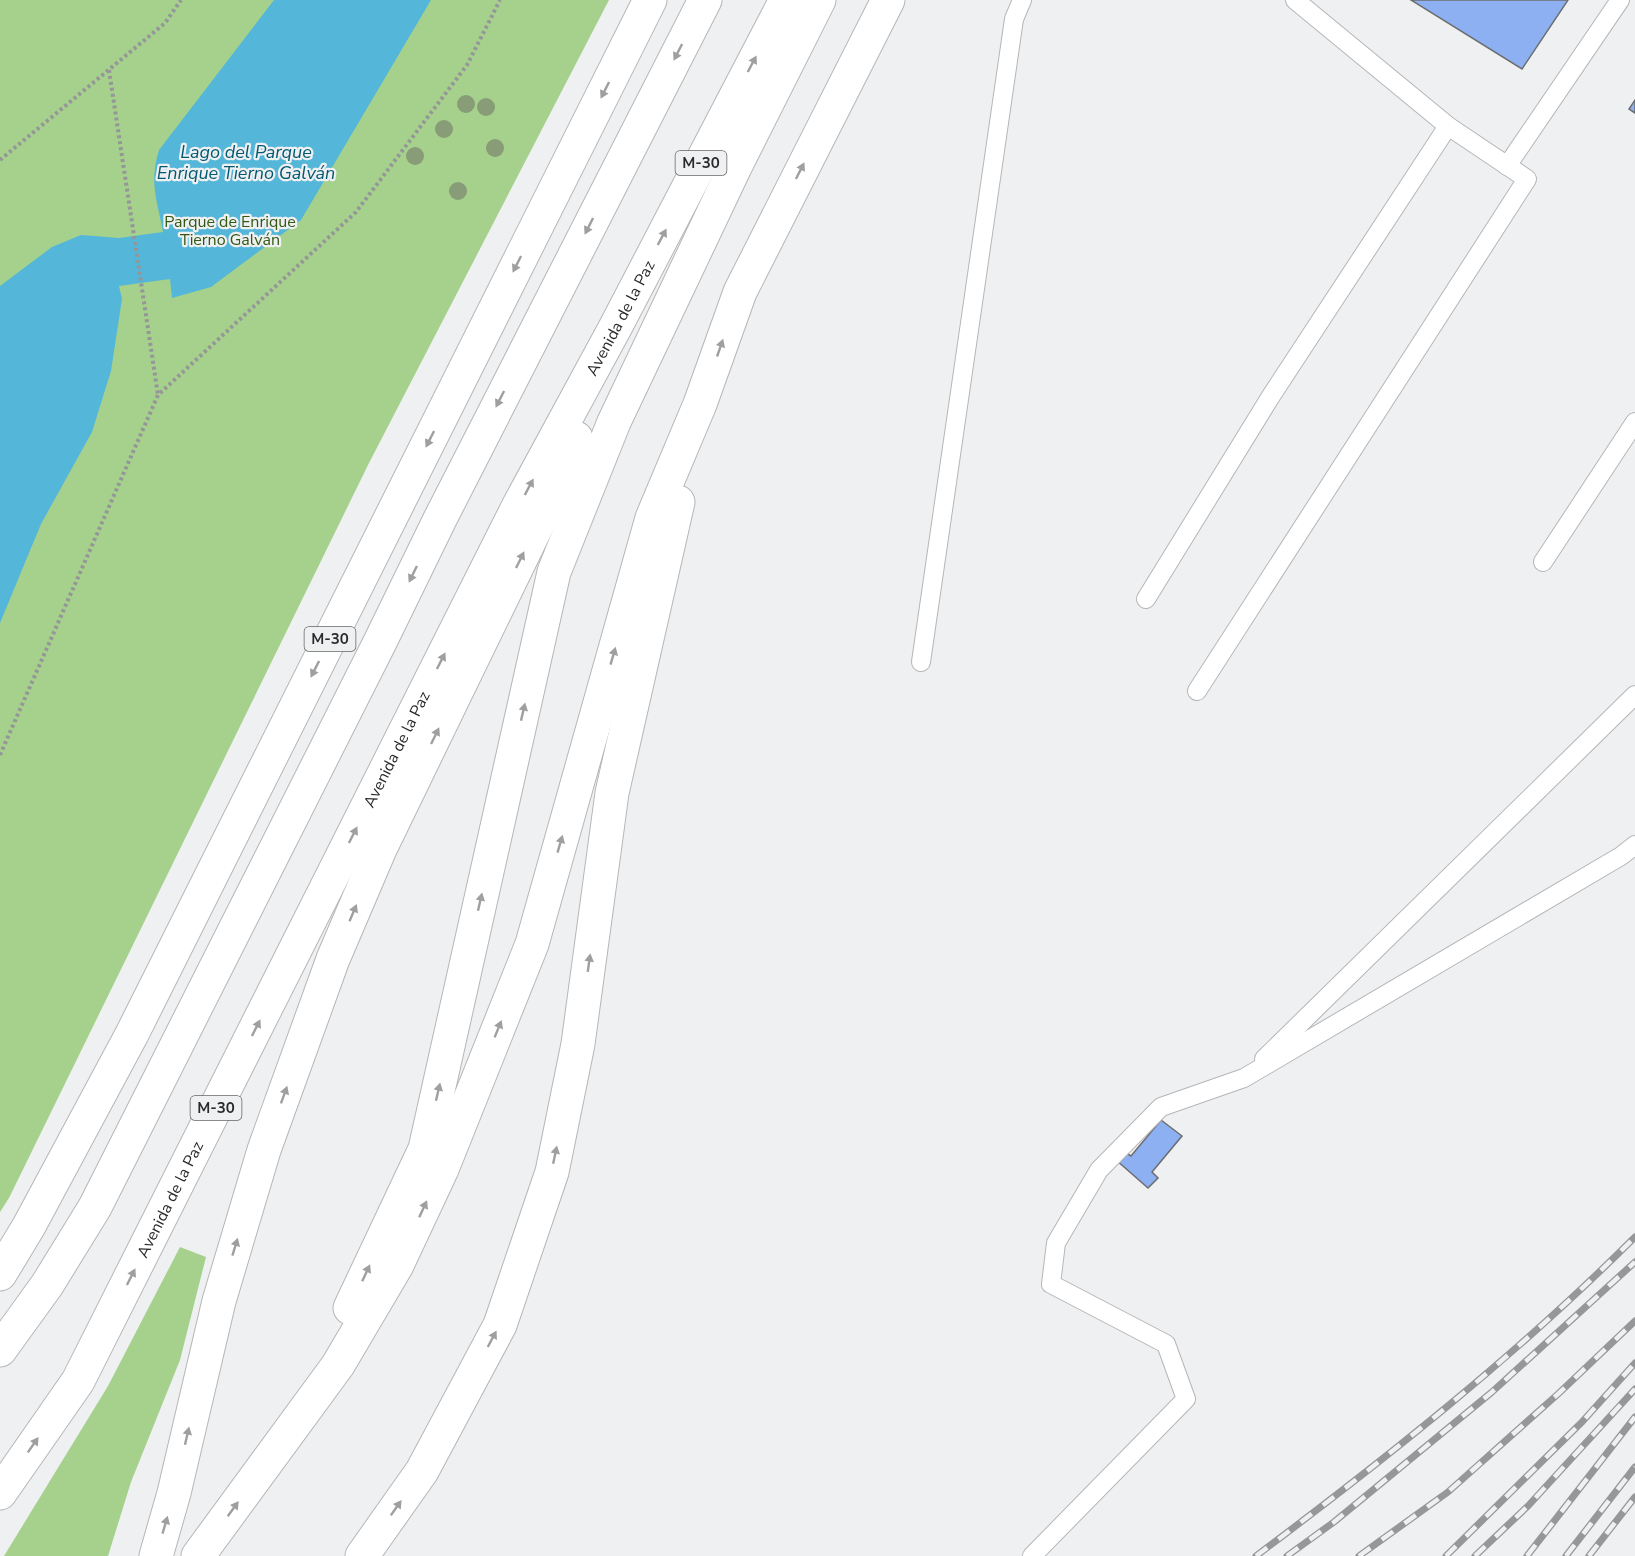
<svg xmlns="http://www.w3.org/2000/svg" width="1635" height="1556" font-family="'Nunito Sans',sans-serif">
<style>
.green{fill:#a6d18c}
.water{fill:#54b6d8}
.building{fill:#8db0f2;stroke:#6c6d6e;stroke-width:1.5}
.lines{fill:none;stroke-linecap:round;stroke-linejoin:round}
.service-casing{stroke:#b5b6b8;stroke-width:20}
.motorway-casing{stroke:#b5b6b8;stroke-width:35}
.path{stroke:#959697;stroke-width:4;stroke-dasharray:3 3;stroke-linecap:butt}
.service{stroke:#fff;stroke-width:18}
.motorway{stroke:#fff;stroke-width:33}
.rail-casing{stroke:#969798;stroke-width:7}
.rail{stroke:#eff0f2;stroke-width:4.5;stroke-dasharray:14;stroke-linecap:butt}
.tree{fill:#879c77}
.oneway{fill:#9f9f9f}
.labels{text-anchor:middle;stroke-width:4.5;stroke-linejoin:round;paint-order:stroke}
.shield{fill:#eff0f2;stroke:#646566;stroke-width:1.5}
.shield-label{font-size:15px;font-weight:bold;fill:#292a2a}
.park-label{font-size:16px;fill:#325812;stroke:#eff0f2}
.street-label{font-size:16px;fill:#292a2a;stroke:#eff0f2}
.water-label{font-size:18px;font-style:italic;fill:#035971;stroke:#eff0f2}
</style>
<rect width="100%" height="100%" fill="#eff0f2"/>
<g class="green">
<polygon points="0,0 609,0 369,463 9,1198 0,1212"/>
<polygon points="180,1247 206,1257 180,1360 131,1482 108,1556 4,1556 108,1386"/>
</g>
<path class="water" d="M274,0H431L301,220L211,287L172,298L170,279L119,286L122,299L111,371L92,432L41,524L0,623V286L52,247L81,235L119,238L163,232C157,199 149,184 159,150Z"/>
<g class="building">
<polygon points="1411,0 1568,0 1522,69"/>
<polygon points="1635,100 1635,113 1629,109"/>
<polygon points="1161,1120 1182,1136 1152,1172 1158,1178 1148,1188 1116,1160 1123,1151 1131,1156"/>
</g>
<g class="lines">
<defs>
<g id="service">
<polyline points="1507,166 1620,0"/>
<polyline points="1543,562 1635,422"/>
<polyline points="1146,599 1271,396 1448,126"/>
<polyline points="921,662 1014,19 1022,0"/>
<polyline points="1197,691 1527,179 1448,126 1295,0"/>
<polyline points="1264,1059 1635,695"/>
<polyline points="1032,1556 1186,1399 1166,1344 1051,1284 1056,1243 1099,1170 1161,1107 1244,1078 1621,856 1635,845"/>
</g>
<g id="motorway">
<polyline points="0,1274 29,1226 132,1034 650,0"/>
<polyline points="350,1308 425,1149 554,572 614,422 735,167 819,0"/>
<polyline points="0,1350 47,1285 95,1207 380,642 440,519 705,0"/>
<path id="s1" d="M0,1493L78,1381L519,505L616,326L786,0"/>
<polyline points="156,1556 174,1493 219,1301 264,1150 333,959 380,849 566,466 576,438"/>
<polyline points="198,1556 338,1365 397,1265 442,1169 532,944 652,518 700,404 740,292 888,0"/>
<polyline points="362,1556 422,1471 500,1325 552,1172 578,1044 612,793 678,502"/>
</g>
</defs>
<use href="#service" class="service-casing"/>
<use href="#motorway" class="motorway-casing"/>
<g class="path">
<polyline points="109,70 158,395"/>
<polyline points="0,160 165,23 181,0"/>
<polyline points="0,755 158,395 356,212 467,65 500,0"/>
</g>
<use href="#service" class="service"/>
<use href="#motorway" class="motorway"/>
<defs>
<g id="rail">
<path d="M1256,1556C1388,1457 1518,1354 1635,1237"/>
<polyline points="1287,1556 1334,1522 1492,1392 1635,1262"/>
<polyline points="1359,1556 1448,1492 1558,1394 1635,1321"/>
<polyline points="1446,1556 1582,1422 1635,1363"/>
<polyline points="1475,1556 1528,1506 1635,1389"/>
<polyline points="1527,1556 1635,1417"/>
<polyline points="1566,1556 1635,1467"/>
<polyline points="1589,1556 1635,1497"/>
</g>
</defs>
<use href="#rail" class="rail-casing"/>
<use href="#rail" class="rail"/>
</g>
<g class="tree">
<circle cx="466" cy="104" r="9"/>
<circle cx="486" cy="107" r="9"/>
<circle cx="444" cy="129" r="9"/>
<circle cx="495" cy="148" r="9"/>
<circle cx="415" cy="156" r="9"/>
<circle cx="458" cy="191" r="9"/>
</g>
<defs><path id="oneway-solid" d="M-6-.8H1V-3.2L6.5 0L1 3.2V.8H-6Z" transform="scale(1.5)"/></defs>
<g class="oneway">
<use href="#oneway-solid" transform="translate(678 52) rotate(117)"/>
<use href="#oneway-solid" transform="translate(752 64) rotate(-62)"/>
<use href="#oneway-solid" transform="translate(605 90) rotate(117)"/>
<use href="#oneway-solid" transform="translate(800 171) rotate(-63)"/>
<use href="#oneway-solid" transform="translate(589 226) rotate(117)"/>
<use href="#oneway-solid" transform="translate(662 237) rotate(-62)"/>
<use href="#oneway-solid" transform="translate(517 264) rotate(117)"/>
<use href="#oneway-solid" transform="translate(720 348) rotate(-71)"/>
<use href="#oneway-solid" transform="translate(500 399) rotate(117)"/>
<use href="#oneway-solid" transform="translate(430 439) rotate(117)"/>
<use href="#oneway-solid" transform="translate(529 487) rotate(-62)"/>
<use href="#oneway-solid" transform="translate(520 560) rotate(-64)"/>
<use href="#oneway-solid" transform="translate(413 574) rotate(116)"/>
<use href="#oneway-solid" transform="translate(613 656) rotate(-74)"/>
<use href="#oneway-solid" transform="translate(441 661) rotate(-63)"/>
<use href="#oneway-solid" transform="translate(315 669) rotate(117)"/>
<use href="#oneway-solid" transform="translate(523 712) rotate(-77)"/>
<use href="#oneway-solid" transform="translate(435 736) rotate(-64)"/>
<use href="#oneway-solid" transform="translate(353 835) rotate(-63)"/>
<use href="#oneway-solid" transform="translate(560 844) rotate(-74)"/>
<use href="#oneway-solid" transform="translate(480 902) rotate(-77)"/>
<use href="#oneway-solid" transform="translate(353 913) rotate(-67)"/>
<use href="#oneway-solid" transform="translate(589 963) rotate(-82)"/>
<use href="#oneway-solid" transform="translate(256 1028) rotate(-63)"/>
<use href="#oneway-solid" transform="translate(498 1029) rotate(-68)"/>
<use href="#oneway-solid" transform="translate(438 1092) rotate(-77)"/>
<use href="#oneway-solid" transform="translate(284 1095) rotate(-70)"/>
<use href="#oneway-solid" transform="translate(555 1155) rotate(-78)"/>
<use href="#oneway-solid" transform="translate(423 1209) rotate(-65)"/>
<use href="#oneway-solid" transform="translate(235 1247) rotate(-73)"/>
<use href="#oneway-solid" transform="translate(366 1273) rotate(-65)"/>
<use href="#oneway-solid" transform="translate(131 1277) rotate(-63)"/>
<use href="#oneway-solid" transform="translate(492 1339) rotate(-62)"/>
<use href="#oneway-solid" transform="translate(187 1436) rotate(-77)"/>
<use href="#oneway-solid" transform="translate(33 1445) rotate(-55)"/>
<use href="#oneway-solid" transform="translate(396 1508) rotate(-55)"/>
<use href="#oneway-solid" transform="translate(233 1509) rotate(-54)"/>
<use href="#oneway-solid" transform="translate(165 1525) rotate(-74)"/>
</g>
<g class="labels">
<g class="shield">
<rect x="675.5" y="151" width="51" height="24" rx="4.5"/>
<rect x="304.5" y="627" width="51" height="24" rx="4.5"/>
<rect x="190.5" y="1096" width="51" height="24" rx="4.5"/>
</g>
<g class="shield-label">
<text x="701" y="168">M-30</text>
<text x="330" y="644">M-30</text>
<text x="216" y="1113">M-30</text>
</g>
<g class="park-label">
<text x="230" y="227">Parque de Enrique<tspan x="230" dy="18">Tierno Galván</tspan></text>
</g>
<g class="street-label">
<text dy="6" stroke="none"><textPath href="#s1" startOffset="1330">Avenida de la Paz</textPath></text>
<text dy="6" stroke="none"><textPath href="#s1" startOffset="844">Avenida de la Paz</textPath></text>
<text dy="6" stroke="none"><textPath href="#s1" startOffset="340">Avenida de la Paz</textPath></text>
</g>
<g class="water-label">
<text x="246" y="158">Lago del Parque<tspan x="246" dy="21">Enrique Tierno Galván</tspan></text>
</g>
</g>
</svg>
